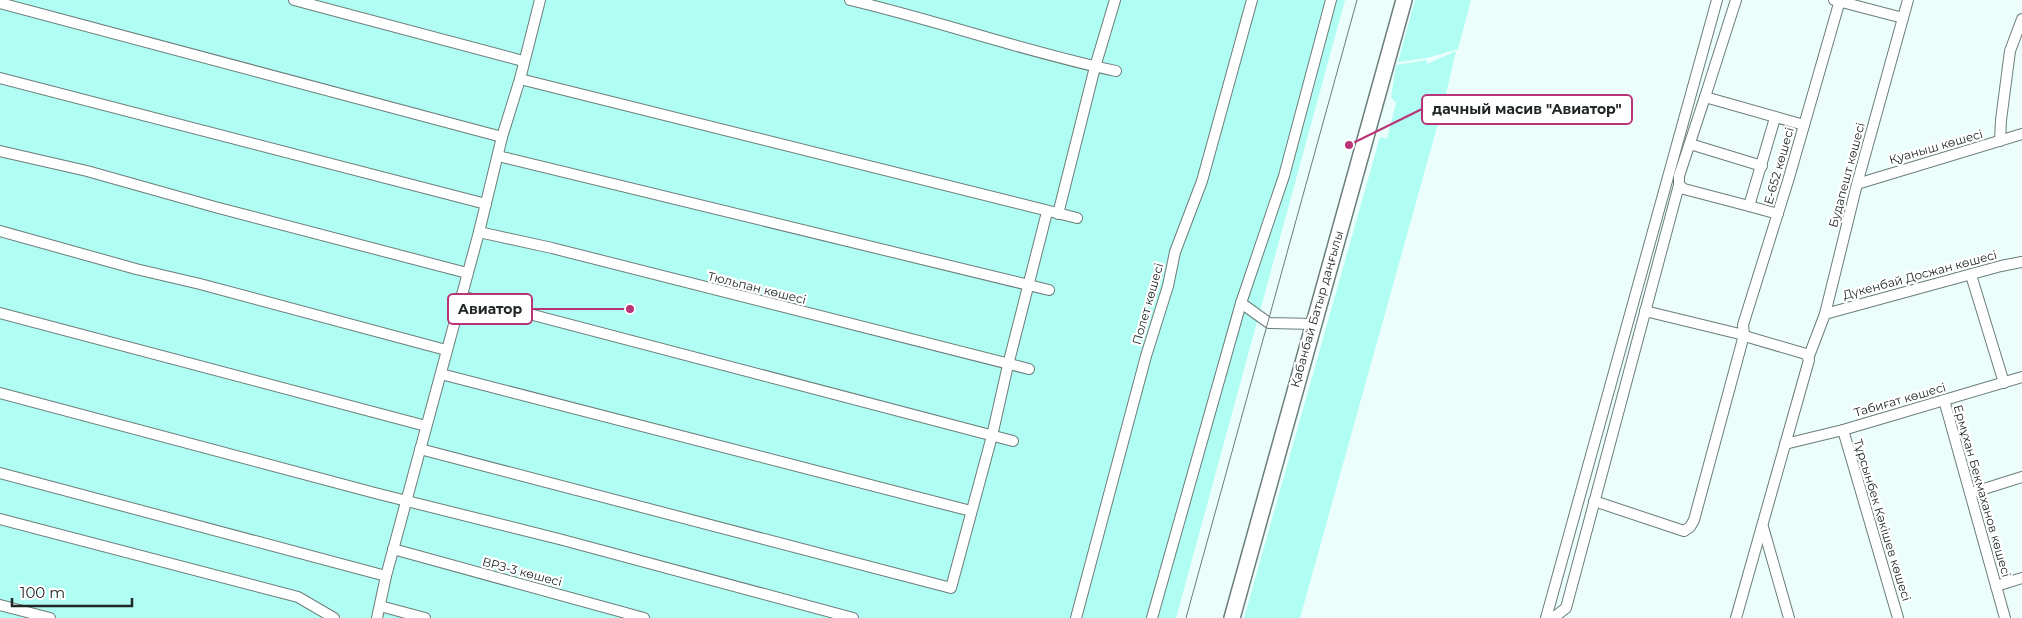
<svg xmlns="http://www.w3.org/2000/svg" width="2022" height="618" font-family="Montserrat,sans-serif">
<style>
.green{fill:#affdf3}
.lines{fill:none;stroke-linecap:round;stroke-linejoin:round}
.street-casing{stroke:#6b7d7a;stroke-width:12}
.primary-casing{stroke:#6b7d7a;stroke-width:18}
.street{stroke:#fff;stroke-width:10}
.primary{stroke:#fff;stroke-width:15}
.tram{stroke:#6f7b79;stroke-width:1}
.labels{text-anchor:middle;stroke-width:4.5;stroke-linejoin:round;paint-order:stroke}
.street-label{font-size:12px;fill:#202726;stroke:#fff}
.leader{fill:none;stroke:#b83377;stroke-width:2}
.callout-dot{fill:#b83377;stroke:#fff;stroke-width:2}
.callout{fill:#fff;stroke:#b83377;stroke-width:2}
.callout-label{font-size:14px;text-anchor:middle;font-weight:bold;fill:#202726}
</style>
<rect width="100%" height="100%" fill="#ebfefb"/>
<g class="green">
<polygon points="0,0 1345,0 1176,618 0,618"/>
<polygon points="1415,0 1471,0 1458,49 1427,58 1398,62"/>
<polygon points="1456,51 1444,102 1300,618 1244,618 1380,137 1387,139 1396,103 1391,97 1396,65 1427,60 1427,64"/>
</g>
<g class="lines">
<defs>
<g id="street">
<polyline points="294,0 523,61"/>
<path d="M850,0C939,21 1026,52 1116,71"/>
<polyline points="1834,0 1903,18"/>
<polyline points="0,3 502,137"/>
<polyline points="0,78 486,204"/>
<polyline points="520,79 1077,218"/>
<polyline points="1705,97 1736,0"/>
<polyline points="1775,118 1749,206 1684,189 1679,185 1679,176 1705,97 1804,125"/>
<polyline points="2000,141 2001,120 2010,51 2022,19"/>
<polyline points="1690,144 1762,166"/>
<polyline points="0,151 87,171 215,207 467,273"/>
<polyline points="498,156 1049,290"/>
<polyline points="1857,184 2022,134"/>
<polyline points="1749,206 1778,214"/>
<polyline points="1058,214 1095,67 1115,0"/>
<polyline points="0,231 136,269 200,284 446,350"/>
<polyline points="479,232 552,248 1029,369"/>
<polyline points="1971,275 2004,383"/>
<polyline points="461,296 1013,441"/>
<polyline points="1241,303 1269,323 1313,324"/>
<polyline points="0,313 426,426"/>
<polyline points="1825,314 2001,266 2022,262"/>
<polyline points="1809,356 1825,314 1857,184 1908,0"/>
<polyline points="441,374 971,511"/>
<polyline points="0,393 375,493 559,539 853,618"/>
<polyline points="1944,400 2005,618"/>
<polyline points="1843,430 1898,618"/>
<polyline points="1785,444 1843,430 2022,377"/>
<polyline points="420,449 951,588 992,436 1008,365 1047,212"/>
<polyline points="0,473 386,576"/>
<polyline points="1971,493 2022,477"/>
<polyline points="1594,501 1684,531 1690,527 1694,520 1744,335 1645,311"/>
<polyline points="0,519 298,597 334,618"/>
<polyline points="1763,527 1789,618"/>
<polyline points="393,549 644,618"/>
<polyline points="1996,586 2022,578"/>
<polyline points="0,605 50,618"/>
<polyline points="380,606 425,618"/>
<polyline points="377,618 386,576 479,232 502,137 520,79 540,0"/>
<polyline points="1076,618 1146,356 1168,286 1175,252 1202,181 1252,0"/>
<polyline points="1152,618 1241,303 1284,176 1331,0"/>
<polyline points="1546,618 1717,0"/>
<polyline points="1550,618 1557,615 1566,608 1679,185"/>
<polyline points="1736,618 1809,360 1806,354 1748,337 1744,335 1743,325 1788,181 1840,0"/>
</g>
<polyline id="primary" points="1232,618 1404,0"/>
</defs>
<use href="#street" class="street-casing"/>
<use href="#primary" class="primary-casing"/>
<use href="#street" class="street"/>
<use href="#primary" class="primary"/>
<polyline class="tram" points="1186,618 1357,0"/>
</g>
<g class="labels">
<g class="street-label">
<text transform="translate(1936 147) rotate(-16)" y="4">Қуаныш көшесі</text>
<text transform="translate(1779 166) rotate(-74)" y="4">Е-652 көшесі</text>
<text transform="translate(1847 175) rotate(-75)" y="4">Будапешт көшесі</text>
<text transform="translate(1920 275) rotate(-15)" y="4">Дүкенбай Досжан көшесі</text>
<text transform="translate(757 288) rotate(14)" y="4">Тюльпан көшесі</text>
<text transform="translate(1148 304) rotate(-74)" y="4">Полет көшесі</text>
<text transform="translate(1317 309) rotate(-74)" y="4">Қабанбай Батыр даңғылы</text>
<text transform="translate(1900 400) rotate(-16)" y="4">Табиғат көшесі</text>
<text transform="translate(1982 491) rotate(74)" y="4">Ермұхан Бекмаханов көшесі</text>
<text transform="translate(1882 520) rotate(73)" y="4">Тұрсынбек Кәкішев көшесі</text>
<text transform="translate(522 572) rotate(15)" y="4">ВРЗ-3 көшесі</text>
</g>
</g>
<path class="leader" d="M1349 145L1422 109M630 309L532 309"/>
<g class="callout-dot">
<circle cx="1349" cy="145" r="5"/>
<circle cx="630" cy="309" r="5"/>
</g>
<g class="callout">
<rect x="1422" y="95" width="210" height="29" rx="5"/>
<rect x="448" y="294" width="84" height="30" rx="5"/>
</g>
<g class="callout-label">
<text x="1527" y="114">дачный масив "Авиатор"</text>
<text x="490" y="314">Авиатор</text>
</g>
<path d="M12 598v8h120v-8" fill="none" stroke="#202726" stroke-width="2.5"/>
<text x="20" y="598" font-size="15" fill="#202726" stroke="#ffffff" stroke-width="4" paint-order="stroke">100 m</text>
</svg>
